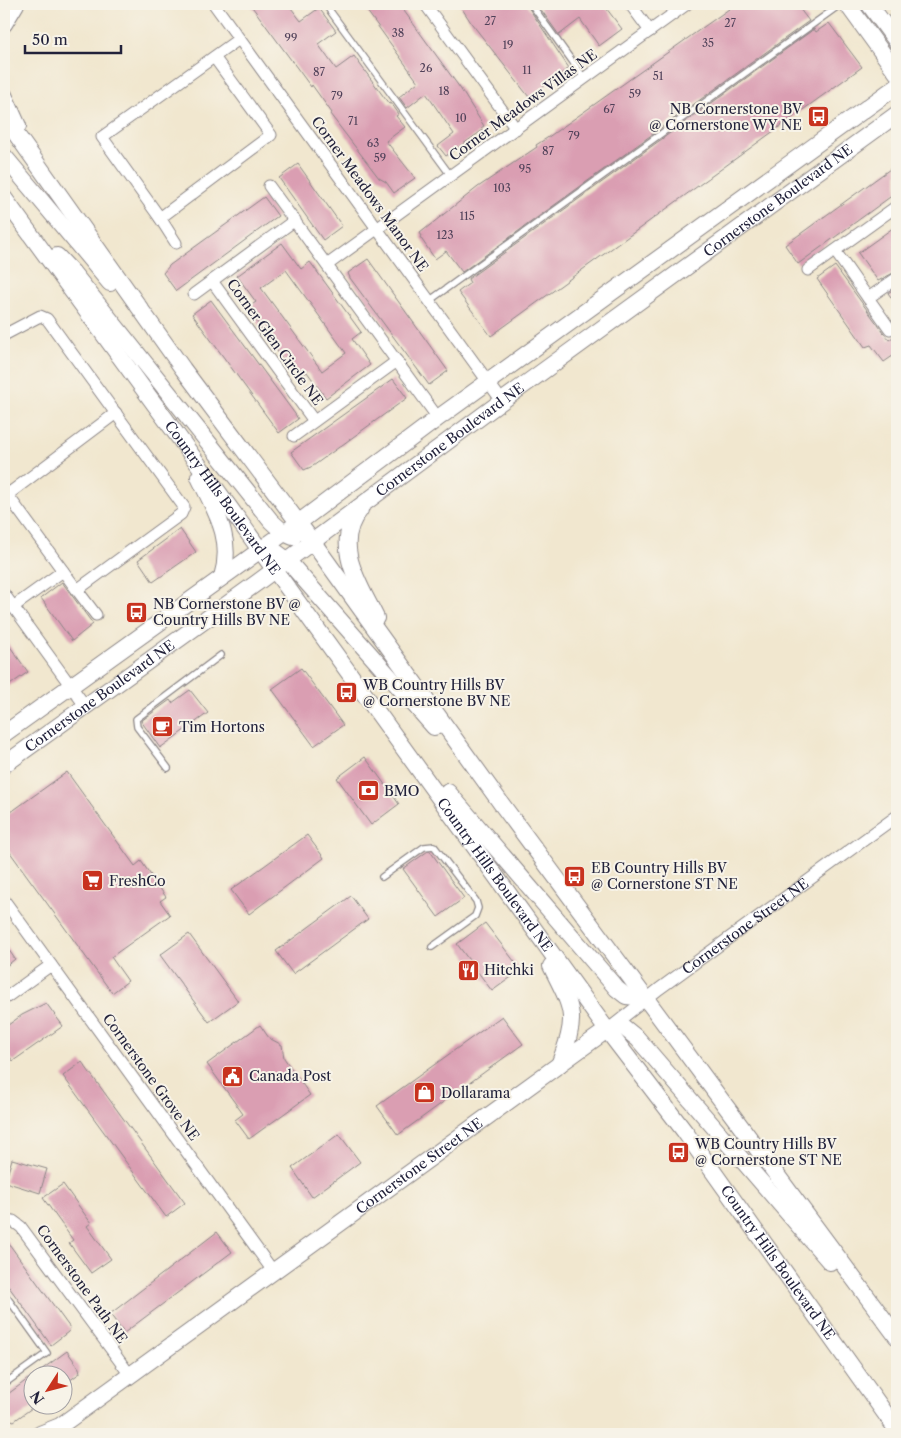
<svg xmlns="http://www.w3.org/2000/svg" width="901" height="1438" font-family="'Libre Caslon Text',serif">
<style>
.building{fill:#da9eb2;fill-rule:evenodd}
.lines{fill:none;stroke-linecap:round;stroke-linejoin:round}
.lane-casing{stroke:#8a8485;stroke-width:8}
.street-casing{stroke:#8a8485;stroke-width:13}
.secondary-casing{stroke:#8a8485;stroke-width:18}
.lane{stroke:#fff;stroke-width:5.5}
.street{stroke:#fff;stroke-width:11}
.secondary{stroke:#fff;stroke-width:16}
.labels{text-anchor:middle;stroke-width:4;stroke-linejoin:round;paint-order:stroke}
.number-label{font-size:11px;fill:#504159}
.street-label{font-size:14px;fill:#22223b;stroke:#f7f3e8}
.poi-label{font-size:14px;fill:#22223b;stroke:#f7f3e8;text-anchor:start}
</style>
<rect width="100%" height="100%" fill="#f7f3e8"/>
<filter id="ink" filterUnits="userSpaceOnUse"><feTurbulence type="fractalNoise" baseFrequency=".02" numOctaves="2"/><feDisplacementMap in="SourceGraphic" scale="10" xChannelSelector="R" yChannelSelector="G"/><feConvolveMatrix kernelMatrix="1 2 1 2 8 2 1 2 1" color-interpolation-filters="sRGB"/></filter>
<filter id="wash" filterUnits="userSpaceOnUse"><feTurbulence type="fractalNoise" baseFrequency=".0096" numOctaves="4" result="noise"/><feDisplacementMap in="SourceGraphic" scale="20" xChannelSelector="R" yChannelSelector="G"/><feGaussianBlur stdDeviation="1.12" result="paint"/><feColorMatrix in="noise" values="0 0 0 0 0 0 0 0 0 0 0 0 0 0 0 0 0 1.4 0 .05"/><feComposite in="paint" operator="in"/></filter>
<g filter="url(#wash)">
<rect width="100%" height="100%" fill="#f1e7cf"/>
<g id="blocks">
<g class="building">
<polygon points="250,4 288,4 301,21 319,8 336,31 318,44 336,69 354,56 389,104 391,103 399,114 396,116 405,127 386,141 415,178 394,193 386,182 379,178 330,114 332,113 312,85 311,87"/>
<polygon points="362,4 399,4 460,88 484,126 481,128 483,130 446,156 438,146 454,134 426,93 407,108 399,97 418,82"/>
<polygon points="459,4 526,4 569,68 529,97 472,24"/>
<polygon points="537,4 603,4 622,29 599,46 580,19 559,35"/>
<polygon points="736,4 796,4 809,21 462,272 446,251 435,259 420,237 422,236 420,233 478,187 537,147 536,145 547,138"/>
<polygon points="829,23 862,67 491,336 458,292 470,283 468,279 814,29 816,32"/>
<polygon points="298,164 342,226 323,240 279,178"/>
<polygon points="897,164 897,192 798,264 785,245"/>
<polygon points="264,197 278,216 176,291 163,273 170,265"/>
<polygon points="897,225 897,271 878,281 858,253"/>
<path d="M282,243L301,269L310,262L313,266L361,332L352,339L370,365L326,398L307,372L298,378L282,358L247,308L256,302L237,276ZM286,270L346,353L322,371L261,288Z"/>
<polygon points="368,259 448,371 429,385 350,278 348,273"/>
<polygon points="835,266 889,340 897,334 897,353 884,362 871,345 865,347 817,279"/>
<polygon points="897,287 897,305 888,293"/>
<polygon points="211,300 295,414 298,419 279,433 192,314"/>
<polygon points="393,379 407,398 313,466 304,470 291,452"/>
<polygon points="180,529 196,552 153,582 138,560"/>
<polygon points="62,582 93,624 72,641 41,598"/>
<polygon points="4,638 28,672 4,689"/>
<polygon points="301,668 343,725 314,746 272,689"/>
<polygon points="190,690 208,713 160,748 141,721 170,700 172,703"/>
<polygon points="365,757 399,804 371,825 337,778"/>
<polygon points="67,772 135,866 141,861 166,897 160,901 170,915 111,957 128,981 112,993 4,844 4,817"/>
<polygon points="307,835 324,858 249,914 231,890"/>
<polygon points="428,851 430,851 464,898 438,917 403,869"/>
<polygon points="351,896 368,919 293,974 276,951"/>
<polygon points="485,923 521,970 492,991 457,944"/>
<polygon points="189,934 238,1001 209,1022 160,955"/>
<polygon points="4,943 15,959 4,968"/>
<polygon points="46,1003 63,1026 13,1061 10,1057 4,1062 4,1028 22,1015"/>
<polygon points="502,1016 523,1044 398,1135 377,1106"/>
<polygon points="260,1025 269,1038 282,1045 284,1058 310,1095 249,1139 235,1120 243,1114 207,1064"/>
<polygon points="82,1062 185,1203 166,1217 63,1076"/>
<polygon points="339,1134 360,1162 312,1197 292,1168"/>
<polygon points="12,1159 47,1169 40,1193 5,1182"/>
<polygon points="63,1184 91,1223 87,1226 111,1259 91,1273 69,1243 73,1240 43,1198"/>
<polygon points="217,1232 232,1252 124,1333 110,1314"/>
<polygon points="4,1237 70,1328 68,1332 51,1345 4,1280"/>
<polygon points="67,1351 79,1368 80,1373 62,1386 62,1376 33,1376"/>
<polygon points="32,1376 32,1408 14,1421 9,1419 4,1412 4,1397"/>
</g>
</g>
</g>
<g filter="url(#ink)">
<use href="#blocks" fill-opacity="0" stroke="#8a8485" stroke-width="1"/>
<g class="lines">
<defs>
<g id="lane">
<polyline points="325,4 451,176"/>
<polyline points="531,4 585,79"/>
<polyline points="429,301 841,4"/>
<polyline points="4,614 13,607"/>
<polyline points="168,768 137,727 136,719 221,655"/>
<polyline points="382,877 424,847 434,846 476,901 478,908 475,916 432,947"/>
<polyline points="4,1293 47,1353 4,1384"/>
</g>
<g id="street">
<polyline points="214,4 502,401"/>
<polyline points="425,4 516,129"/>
<polyline points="630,4 650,31"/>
<polyline points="214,57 271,135 160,218 102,137 239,39"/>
<polyline points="269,186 438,418"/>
<polyline points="160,218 176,243"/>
<polyline points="835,251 868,298 897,278"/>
<polyline points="327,265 687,4"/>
<polyline points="808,270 897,206"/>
<polyline points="212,281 314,421"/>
<polyline points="194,294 295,220"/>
<polyline points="868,298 890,329"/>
<polyline points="4,335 40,316 47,319 184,507 181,514 77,590 4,490"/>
<polyline points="294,436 397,361"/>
<polyline points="7,495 116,413"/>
<polyline points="77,590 96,615"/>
<polyline points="4,594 86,707"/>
<polyline points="13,607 63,571"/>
<polyline points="4,900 273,1271"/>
<polyline points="4,999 51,965"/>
<path id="s1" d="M611,1027L659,989L897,816"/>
<polyline points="4,1220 13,1221 21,1227 130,1375"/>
</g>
<g id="secondary">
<polyline points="847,4 897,73"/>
<polyline points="869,4 897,42"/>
<polyline points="4,24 16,4"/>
<polyline points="4,95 18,126"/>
<polyline points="4,117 183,369 312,541 503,806 897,1337"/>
<polyline points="4,156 110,283"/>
<path id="s2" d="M4,198L180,439L607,1030L685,1132L897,1430"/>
<polyline points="57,256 73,273 271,521 284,533 293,537"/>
<path d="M199,477C215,511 234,538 222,577"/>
<path d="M360,510C331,544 360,585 376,618"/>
<polyline points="260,550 272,549 287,560 434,727"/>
<polyline points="4,734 298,523 438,418 897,86"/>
<path id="s3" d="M4,765L258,582L502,401L897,114"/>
<polyline points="448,792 617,989 626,996 646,998"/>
<path d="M551,966C574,1012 578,1015 559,1065"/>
<path id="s4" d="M40,1434L60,1426L593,1040L607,1030L622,1026L638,1039L830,1262"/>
</g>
</defs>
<use href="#lane" class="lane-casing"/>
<use href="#street" class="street-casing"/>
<use href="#secondary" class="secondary-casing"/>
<use href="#lane" class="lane"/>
<use href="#street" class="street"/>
<use href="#secondary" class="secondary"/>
</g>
</g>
<defs>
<symbol id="bus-square" viewBox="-11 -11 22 22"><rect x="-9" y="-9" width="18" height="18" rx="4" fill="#c8321e" stroke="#f7f3e8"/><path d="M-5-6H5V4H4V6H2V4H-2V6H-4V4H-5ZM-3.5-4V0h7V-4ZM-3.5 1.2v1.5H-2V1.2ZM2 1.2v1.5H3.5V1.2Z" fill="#fff"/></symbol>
<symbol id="cafe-square" viewBox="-11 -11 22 22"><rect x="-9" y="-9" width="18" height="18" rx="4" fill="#c8321e" stroke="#f7f3e8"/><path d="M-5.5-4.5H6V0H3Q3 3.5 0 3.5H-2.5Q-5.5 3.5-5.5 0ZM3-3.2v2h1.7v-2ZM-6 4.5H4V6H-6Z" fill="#fff"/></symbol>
<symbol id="bank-square" viewBox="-11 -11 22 22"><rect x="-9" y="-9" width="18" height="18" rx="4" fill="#c8321e" stroke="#f7f3e8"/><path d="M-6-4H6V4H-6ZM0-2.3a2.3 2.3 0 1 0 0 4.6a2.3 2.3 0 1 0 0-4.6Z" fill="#fff"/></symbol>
<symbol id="supermarket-square" viewBox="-11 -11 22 22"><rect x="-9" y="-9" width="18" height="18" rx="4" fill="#c8321e" stroke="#f7f3e8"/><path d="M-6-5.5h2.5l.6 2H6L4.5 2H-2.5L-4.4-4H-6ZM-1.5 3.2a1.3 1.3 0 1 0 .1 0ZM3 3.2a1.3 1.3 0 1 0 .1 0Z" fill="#fff"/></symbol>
<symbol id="restaurant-square" viewBox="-11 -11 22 22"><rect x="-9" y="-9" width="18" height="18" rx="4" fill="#c8321e" stroke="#f7f3e8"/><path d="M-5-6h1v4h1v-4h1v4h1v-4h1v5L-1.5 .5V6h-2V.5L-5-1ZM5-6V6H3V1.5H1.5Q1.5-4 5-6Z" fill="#fff"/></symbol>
<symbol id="civic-square" viewBox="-11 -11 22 22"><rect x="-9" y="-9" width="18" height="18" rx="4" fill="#c8321e" stroke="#f7f3e8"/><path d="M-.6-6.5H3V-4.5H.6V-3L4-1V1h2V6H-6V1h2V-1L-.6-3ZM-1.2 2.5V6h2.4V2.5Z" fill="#fff"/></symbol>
<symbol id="shop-square" viewBox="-11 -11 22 22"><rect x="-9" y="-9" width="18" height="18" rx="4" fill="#c8321e" stroke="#f7f3e8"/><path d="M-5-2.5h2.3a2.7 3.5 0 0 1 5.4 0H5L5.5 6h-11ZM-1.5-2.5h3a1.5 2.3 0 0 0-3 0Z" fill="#fff"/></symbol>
</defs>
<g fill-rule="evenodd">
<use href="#bus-square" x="806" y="104" width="25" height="25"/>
<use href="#bus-square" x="124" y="600" width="25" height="25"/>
<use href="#bus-square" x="334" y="680" width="25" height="25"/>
<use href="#cafe-square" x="150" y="714" width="25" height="25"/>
<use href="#bank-square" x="356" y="778" width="25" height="25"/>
<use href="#bus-square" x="562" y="864" width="25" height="25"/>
<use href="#supermarket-square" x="80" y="868" width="25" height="25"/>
<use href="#restaurant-square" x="456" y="958" width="25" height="25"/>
<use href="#civic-square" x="220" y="1064" width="25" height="25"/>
<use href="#shop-square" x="412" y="1080" width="25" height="25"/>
<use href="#bus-square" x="666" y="1140" width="25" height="25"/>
</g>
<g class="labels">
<g class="number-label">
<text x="490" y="25">27</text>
<text x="730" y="27">27</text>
<text x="398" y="37">38</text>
<text x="291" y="42">99</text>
<text x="708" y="47">35</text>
<text x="508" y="49">19</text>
<text x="426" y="72">26</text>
<text x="527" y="74">11</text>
<text x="319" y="76">87</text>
<text x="658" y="80">51</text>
<text x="444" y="95">18</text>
<text x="635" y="98">59</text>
<text x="337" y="100">79</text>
<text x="609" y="113">67</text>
<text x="461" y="122">10</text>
<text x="353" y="125">71</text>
<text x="574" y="140">79</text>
<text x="373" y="147">63</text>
<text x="548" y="155">87</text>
<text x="380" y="162">59</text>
<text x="525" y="173">95</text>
<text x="502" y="192">103</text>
<text x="467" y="220">115</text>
<text x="445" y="239">123</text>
</g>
<g class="street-label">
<text transform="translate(523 105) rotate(-36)" y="5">Corner Meadows Villas NE</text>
<text transform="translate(370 194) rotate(54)" y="5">Corner Meadows Manor NE</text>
<text dy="5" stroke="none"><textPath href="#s3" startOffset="958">Cornerstone Boulevard NE</textPath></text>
<text transform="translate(275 342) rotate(54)" y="5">Corner Glen Circle NE</text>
<text dy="5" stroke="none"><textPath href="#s3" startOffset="552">Cornerstone Boulevard NE</textPath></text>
<text dy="5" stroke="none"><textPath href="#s2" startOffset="371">Country Hills Boulevard NE</textPath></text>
<text dy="5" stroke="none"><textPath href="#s3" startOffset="118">Cornerstone Boulevard NE</textPath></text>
<text dy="5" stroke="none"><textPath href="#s2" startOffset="836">Country Hills Boulevard NE</textPath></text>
<text dy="5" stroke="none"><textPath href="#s1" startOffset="168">Cornerstone Street NE</textPath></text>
<text transform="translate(151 1077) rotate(54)" y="5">Cornerstone Grove NE</text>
<text dy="5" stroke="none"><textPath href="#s4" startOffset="465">Cornerstone Street NE</textPath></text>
<text dy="5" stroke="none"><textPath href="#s2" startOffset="1316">Country Hills Boulevard NE</textPath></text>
<text transform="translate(82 1284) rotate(54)" y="5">Cornerstone Path NE</text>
</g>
<g class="poi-label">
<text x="802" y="114" text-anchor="end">NB Cornerstone BV<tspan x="802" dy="16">@ Cornerstone WY NE</tspan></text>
<text x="153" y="609">NB Cornerstone BV @<tspan x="153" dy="16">Country Hills BV NE</tspan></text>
<text x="363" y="690">WB Country Hills BV<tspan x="363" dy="16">@ Cornerstone BV NE</tspan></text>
<text x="179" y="732">Tim Hortons</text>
<text x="384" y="796">BMO</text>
<text x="591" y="873">EB Country Hills BV<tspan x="591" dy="16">@ Cornerstone ST NE</tspan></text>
<text x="109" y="886">FreshCo</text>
<text x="484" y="975">Hitchki</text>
<text x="249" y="1081">Canada Post</text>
<text x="441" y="1098">Dollarama</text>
<text x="695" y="1149">WB Country Hills BV<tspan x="695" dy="16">@ Cornerstone ST NE</tspan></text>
</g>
</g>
<rect width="901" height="1438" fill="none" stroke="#f7f3e8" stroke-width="20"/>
<g transform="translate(48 1390) rotate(234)"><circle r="24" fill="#f7f3e8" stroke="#a29fa3"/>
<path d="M0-4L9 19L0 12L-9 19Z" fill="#c8321e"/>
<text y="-8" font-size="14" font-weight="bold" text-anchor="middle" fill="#22223b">N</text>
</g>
<path d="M25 45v8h96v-8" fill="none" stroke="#22223b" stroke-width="2.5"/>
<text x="32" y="45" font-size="15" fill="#22223b" stroke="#f7f3e8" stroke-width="4" paint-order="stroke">50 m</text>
</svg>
